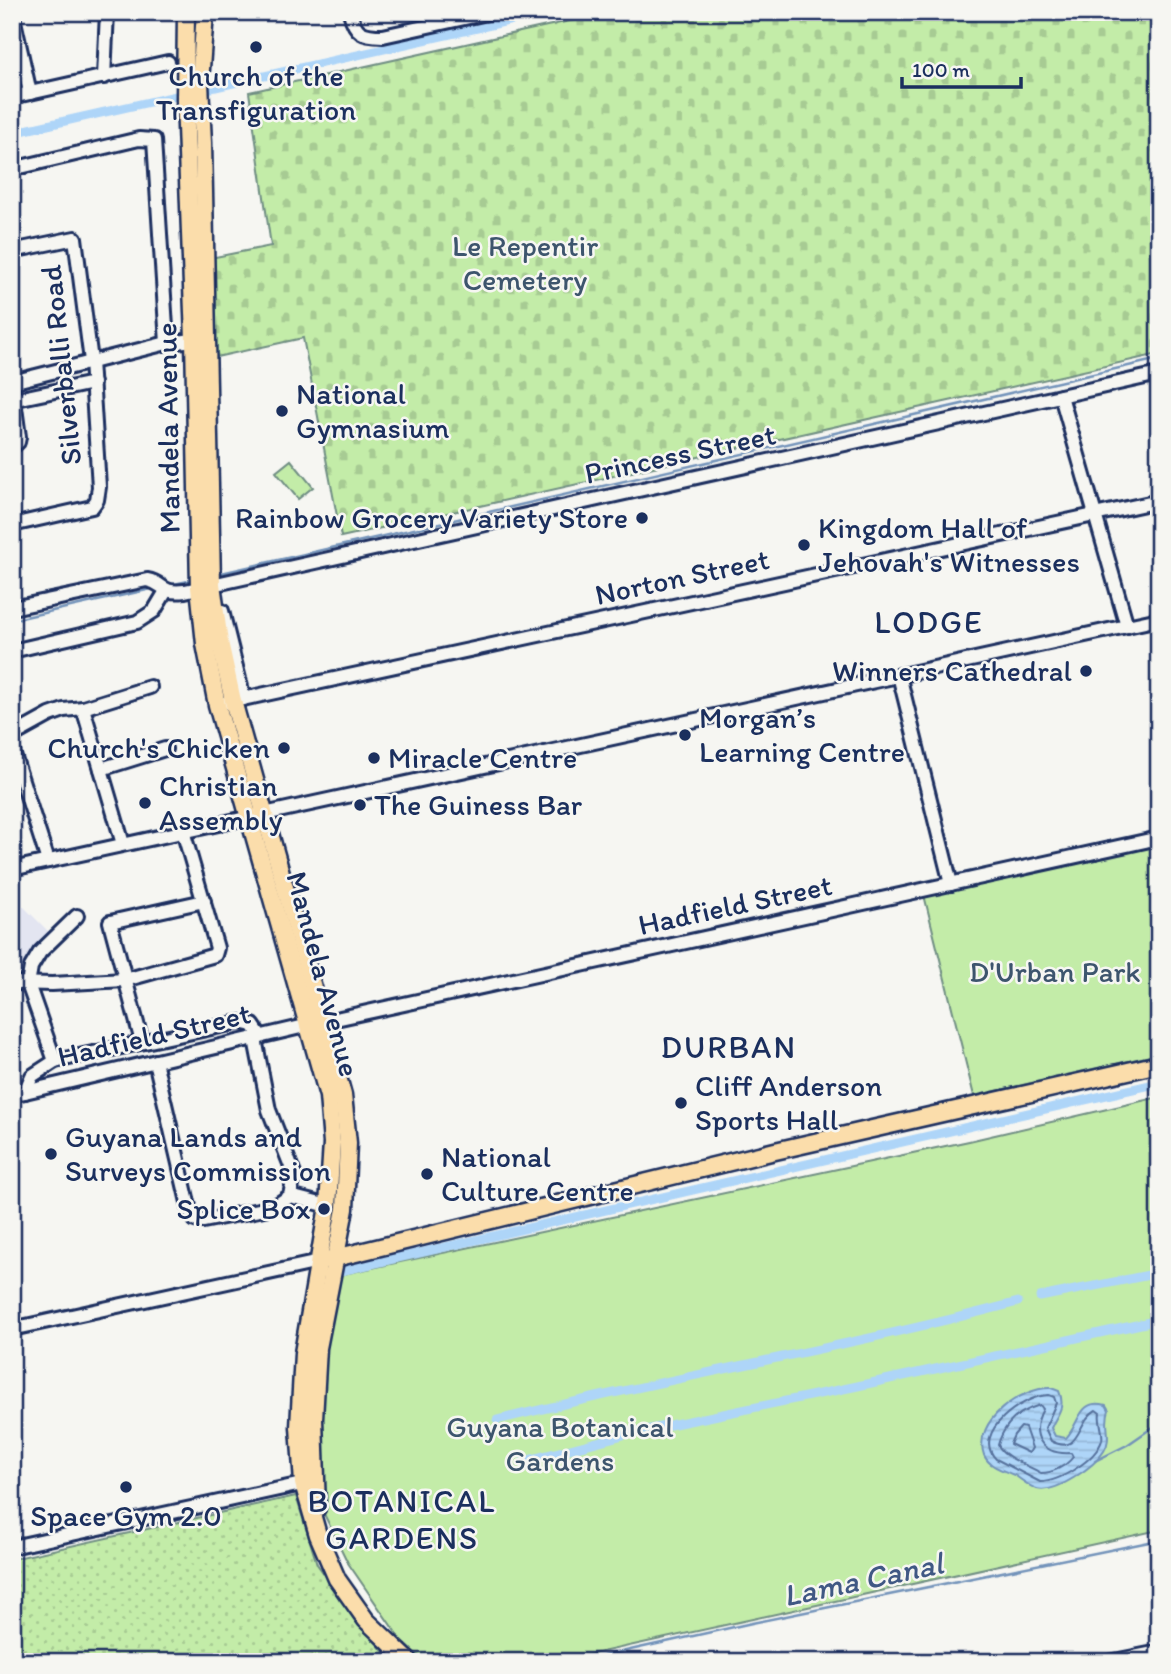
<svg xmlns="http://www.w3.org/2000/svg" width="1171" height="1674" font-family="Itim,sans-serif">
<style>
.built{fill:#e3e5f1}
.grass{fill:url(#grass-dots);stroke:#6f8e83;stroke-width:2}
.cemetery{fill:url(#cemetery-stones);stroke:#6f8e83;stroke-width:2}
.green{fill:#c3eca8;stroke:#6f8e83;stroke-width:2}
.water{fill:url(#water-rules);stroke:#7393ba;stroke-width:2}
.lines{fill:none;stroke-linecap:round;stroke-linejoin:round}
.shore{stroke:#56719c;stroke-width:2}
.stream{stroke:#7393ba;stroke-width:2.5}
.canal{stroke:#aed5f8;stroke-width:9}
.minor-casing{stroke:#1b2f5e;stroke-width:18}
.major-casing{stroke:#1b2f5e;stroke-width:21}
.minor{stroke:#f6f6f2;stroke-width:12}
.major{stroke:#fbddab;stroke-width:16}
.poi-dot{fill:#1b2f5e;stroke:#f6f6f2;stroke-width:2.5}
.labels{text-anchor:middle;stroke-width:5;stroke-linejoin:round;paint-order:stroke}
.poi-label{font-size:30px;fill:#1b2f5e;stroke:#f6f6f2;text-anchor:start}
.park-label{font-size:30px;fill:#3d556d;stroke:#f6f6f2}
.street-label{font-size:30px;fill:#1b2f5e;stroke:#f6f6f2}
.neighbourhood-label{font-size:32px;letter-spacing:2px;fill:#1b2f5e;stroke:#f6f6f2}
.water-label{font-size:32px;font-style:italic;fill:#405884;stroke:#f6f6f2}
</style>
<defs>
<pattern id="grass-dots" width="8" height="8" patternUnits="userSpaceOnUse" patternTransform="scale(1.75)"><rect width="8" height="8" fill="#c3eca8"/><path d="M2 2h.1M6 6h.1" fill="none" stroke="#a7cb93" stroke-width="1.8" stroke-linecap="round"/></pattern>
<pattern id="cemetery-stones" width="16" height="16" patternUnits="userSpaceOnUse" patternTransform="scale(1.75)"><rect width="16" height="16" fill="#c3eca8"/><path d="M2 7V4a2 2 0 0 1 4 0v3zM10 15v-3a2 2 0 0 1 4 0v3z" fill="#a7cb93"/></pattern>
<pattern id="water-rules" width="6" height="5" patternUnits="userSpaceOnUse" patternTransform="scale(1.75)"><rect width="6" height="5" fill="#aed5f8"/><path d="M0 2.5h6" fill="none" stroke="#95b7d7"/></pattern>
</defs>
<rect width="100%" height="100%" fill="#f6f6f2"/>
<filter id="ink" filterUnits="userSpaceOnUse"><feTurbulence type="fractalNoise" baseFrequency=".0143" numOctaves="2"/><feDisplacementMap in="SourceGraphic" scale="14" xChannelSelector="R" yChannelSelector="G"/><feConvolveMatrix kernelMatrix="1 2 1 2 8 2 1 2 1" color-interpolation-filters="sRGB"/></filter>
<g filter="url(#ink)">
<polygon class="built" points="12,895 49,932 25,968 24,978 12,978"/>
<polygon class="grass" points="296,1496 317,1564 362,1626 392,1662 12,1662 12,1559"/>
<polygon class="cemetery" points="610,12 1159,12 1159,354 341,537 303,338 212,358 210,258 271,246 249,92"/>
<g class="green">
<polygon points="291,460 313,487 298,499 276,472"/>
<polygon points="1159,844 1159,1054 974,1096 924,895"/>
<polygon points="1159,1097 1159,1530 556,1662 425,1662 401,1640 348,1563 324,1514 319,1447 324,1358 339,1275 969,1141"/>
</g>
<path class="water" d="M1051,1388L1059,1391C1066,1408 1057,1414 1051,1428L1055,1436L1066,1438C1080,1424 1078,1398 1106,1405L1109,1410C1103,1425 1113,1437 1104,1451C1095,1466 1056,1494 1037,1489C1029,1487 1021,1479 1014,1475C1003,1470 989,1467 984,1455C972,1421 1022,1387 1051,1388Z"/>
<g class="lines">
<g class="shore">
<path d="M1049,1395L1054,1397L1056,1403L1045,1428L1051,1441C1081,1456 1076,1421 1096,1410L1100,1413C1098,1422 1104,1432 1102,1440C1096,1460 1059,1482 1040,1482L996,1459C970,1433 1024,1395 1049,1395Z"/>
<path d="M1040,1405L1043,1409C1029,1435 1041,1455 1071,1453L1073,1457C1066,1466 1053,1473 1041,1473C1028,1465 1005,1459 998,1445C1004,1424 1019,1411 1040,1405Z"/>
<polygon points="1021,1427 1025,1428 1032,1448 1029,1453 1010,1444 1014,1435"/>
</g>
<g class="stream">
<polyline points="217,574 1159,359"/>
<polyline points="169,585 193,580"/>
<polyline points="12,620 156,588"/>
<polyline points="1095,1461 1127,1445 1159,1423"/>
<polyline points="576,1662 752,1623 1159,1540"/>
</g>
<g class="canal">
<polyline points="12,133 548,12"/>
<polyline points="341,1271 1159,1083"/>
<polyline points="1040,1297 1159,1273"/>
<path d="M497,1420C670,1377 845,1348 1018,1302"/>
<polyline points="524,1461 631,1433 853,1387 1159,1320"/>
</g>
<defs>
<g id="minor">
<polyline points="12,12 30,93"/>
<path d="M350,12C355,33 362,36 383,36L492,12"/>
<polyline points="104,77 107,12"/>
<polyline points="12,97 168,62"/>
<polyline points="12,169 139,139 154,140 167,343"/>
<polyline points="12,251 75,238 91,361 99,487 97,500 92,507 12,525"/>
<polyline points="12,382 167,343 203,339"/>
<polyline points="1061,396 1127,626"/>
<polyline points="12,400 93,383"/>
<polyline points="12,447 18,442 19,437 14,400"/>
<path d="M12,608L147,580C165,583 159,594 185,591L1159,374"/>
<polyline points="222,611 244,699"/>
<polyline points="12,651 137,622 154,611 166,591"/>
<polyline points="899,675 951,884"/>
<polyline points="224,703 1159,501"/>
<polyline points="83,708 123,844"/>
<polyline points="12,736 50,715 64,710 83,708 150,687"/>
<polyline points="12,749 48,861"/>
<polyline points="101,769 165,749"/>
<polyline points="12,869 1159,619"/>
<polyline points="12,983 52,984 125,980 215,955 217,948 183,831"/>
<polyline points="142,1042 110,922 204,901"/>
<polyline points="55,1061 28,984 31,967 40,952 77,916"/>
<polyline points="155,1061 190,1211 195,1220 203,1221 274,1207 290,1196 294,1174 269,1110 255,1039"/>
<polyline points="25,1092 32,1076 55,1061 240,1022 253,1025 261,1037"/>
<polyline points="12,1095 322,1022 1159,838"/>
<polyline points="290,1196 328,1206"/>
<polyline points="12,1329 319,1262"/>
<polyline points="12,1547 311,1482"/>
<polyline points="1109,1662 1159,1652"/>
</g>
<g id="major">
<polyline points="186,12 185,100 194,339 199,587 205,644 217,705 328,1096 332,1143 328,1206 303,1353 299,1427 303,1483 318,1535 337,1579 366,1620 410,1662"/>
<polyline points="205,12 200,83 203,143 212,584 220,642 233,701 343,1095 348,1143 345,1209 318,1348 314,1419 317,1508"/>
<polyline points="327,1260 775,1151 1159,1064"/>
</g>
</defs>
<use href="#minor" class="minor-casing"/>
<use href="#major" class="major-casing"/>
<use href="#minor" class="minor"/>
<use href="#major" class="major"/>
</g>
</g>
<g class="poi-dot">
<circle cx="256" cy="47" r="7"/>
<circle cx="282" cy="411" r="7"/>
<circle cx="642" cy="518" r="7"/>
<circle cx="804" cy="545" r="7"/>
<circle cx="1086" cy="671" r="7"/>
<circle cx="685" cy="735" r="7"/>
<circle cx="284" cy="748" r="7"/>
<circle cx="374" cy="758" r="7"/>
<circle cx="145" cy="803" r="7"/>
<circle cx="360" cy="805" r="7"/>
<circle cx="681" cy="1103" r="7"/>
<circle cx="51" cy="1154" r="7"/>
<circle cx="427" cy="1174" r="7"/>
<circle cx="324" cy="1209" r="7"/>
<circle cx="126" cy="1487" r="7"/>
</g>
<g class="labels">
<g class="poi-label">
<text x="256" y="86" text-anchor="middle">Church of the<tspan x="256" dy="34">Transfiguration</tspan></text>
<text x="296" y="404">National<tspan x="296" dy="34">Gymnasium</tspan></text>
<text x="628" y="528" text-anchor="end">Rainbow Grocery Variety Store</text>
<text x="818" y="538">Kingdom Hall of<tspan x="818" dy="34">Jehovah's Witnesses</tspan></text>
<text x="1072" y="681" text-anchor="end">Winners Cathedral</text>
<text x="699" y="728">Morgan’s<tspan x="699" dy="34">Learning Centre</tspan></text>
<text x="270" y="758" text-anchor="end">Church's Chicken</text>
<text x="388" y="768">Miracle Centre</text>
<text x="159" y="796">Christian<tspan x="159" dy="34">Assembly</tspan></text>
<text x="374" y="815">The Guiness Bar</text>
<text x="695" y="1096">Cliff Anderson<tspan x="695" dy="34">Sports Hall</tspan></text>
<text x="65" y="1147">Guyana Lands and<tspan x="65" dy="34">Surveys Commission</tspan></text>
<text x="441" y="1167">National<tspan x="441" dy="34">Culture Centre</tspan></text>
<text x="310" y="1219" text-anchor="end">Splice Box</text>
<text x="126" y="1526" text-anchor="middle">Space Gym 2.0</text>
</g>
<g class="park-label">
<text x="525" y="256">Le Repentir<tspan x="525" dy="34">Cemetery</tspan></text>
<text x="1055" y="982">D'Urban Park</text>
<text x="560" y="1437">Guyana Botanical<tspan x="560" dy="34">Gardens</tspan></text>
</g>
<g class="street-label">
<text transform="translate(61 365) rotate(-96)" y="10">Silverballi Road</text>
<text transform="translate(168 428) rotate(-91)" y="10">Mandela Avenue</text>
<text transform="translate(680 454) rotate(-12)" y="10">Princess Street</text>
<text transform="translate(682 577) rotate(-12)" y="10">Norton Street</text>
<text transform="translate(735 905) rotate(-12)" y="10">Hadfield Street</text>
<text transform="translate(323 974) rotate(75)" y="10">Mandela Avenue</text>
<text transform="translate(154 1035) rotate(-13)" y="10">Hadfield Street</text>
</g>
<g class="neighbourhood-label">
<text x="929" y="633">LODGE</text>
<text x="729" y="1058">DURBAN</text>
<text x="402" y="1512">BOTANICAL<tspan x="402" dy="37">GARDENS</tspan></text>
</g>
<g class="water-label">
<text transform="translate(863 1579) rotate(-12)" y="11">Lama Canal</text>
</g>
</g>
<rect width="1171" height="1674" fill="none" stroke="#f6f6f2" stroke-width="42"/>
<rect x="21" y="21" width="1129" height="1632" fill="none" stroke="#1b2f5e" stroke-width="2.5" filter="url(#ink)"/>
<path d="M902 77v10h119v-10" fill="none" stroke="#1b2f5e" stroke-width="3.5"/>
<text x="912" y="77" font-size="21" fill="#1b2f5e" stroke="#f6f6f2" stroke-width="5" paint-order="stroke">100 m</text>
</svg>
